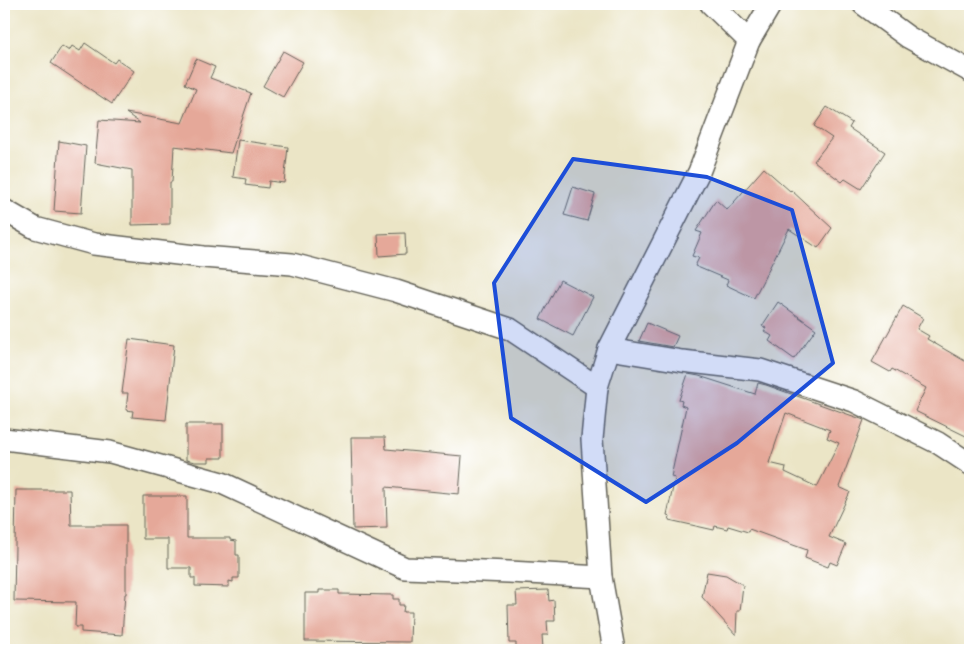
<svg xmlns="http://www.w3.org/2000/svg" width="974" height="654" font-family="'Patrick Hand',sans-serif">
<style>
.building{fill:#e5a899;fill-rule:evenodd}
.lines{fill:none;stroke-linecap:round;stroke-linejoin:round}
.street-casing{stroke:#646258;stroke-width:24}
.street{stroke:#fff;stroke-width:21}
.marked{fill:#1d4ed8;fill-opacity:0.2;stroke:#1d4ed8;stroke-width:4;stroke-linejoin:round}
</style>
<rect width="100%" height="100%" fill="#fff"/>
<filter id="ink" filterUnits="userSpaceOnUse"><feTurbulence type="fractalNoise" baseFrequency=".02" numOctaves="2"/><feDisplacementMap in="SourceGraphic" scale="10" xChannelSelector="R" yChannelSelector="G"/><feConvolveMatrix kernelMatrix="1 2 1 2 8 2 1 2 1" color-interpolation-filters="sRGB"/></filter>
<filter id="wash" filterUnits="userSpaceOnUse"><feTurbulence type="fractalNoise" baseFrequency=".0096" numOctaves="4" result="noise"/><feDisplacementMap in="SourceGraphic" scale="20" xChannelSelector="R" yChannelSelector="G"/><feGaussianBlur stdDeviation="1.12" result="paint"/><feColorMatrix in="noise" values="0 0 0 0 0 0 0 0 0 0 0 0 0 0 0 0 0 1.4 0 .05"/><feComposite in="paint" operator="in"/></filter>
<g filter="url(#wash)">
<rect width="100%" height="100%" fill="#ebe5c6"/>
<g id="blocks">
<g class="building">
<polygon points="85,43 114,63 117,59 134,71 112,104 51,63 62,46 69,51 72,46 80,51"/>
<polygon points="283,51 303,62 283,97 263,86"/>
<polygon points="196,59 215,67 210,78 251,93 231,153 174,146 172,182 170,182 170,224 132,225 132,170 95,163 99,120 140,123 126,113 182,123 196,89 185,84"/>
<polygon points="827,107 852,123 849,128 885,152 861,189 845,179 842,182 814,161 832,138 814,126"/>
<polygon points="238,140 288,147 284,183 269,181 268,188 245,185 246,179 233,177"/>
<polygon points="59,141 86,146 81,213 54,211"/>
<polygon points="764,168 790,191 791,190 832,228 818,248 789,229 754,298 726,285 728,280 695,266 699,258 692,256 702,233 696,231 716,200 727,210"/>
<polygon points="573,187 595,194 587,221 564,215"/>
<polygon points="405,233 406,254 379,256 378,234"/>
<polygon points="560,280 593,297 573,336 540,319"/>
<polygon points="778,302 816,329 794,359 769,341 772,336 764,331 766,328 762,326"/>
<polygon points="903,306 923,318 917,329 929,336 927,339 970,364 970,438 915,411 926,388 892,369 890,372 872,362"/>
<polygon points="647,323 678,336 673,347 639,341"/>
<polygon points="129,339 174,345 166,420 132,417 133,411 126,410 128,393 122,393"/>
<path d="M688,374L699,376L755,394L758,383L766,385L864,420L839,487L850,492L829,537L846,544L837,565L830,562L828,567L805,558L807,550L749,529L748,532L728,526L727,529L715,526L714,530L669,520L670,516L667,515L675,478L671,477L686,407L681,405L682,401L679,400ZM786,413L830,430L827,438L839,443L817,487L785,472L786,467L769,463Z"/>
<polygon points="186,424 223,424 223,458 209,458 209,462 195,462 186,460"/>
<polygon points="351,437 385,437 386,449 462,456 459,494 386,487 387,528 353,529"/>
<polygon points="16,490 70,490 71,525 126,525 126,594 125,594 122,635 81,632 81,627 75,627 76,602 14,601"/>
<polygon points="143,496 187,496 187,538 230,538 230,540 236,541 236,555 239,555 239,578 233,578 233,582 229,581 229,587 195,586 195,578 191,578 191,568 168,568 168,539 143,539"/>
<polygon points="707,572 726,575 743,585 740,611 737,611 736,635 702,597"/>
<polygon points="319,590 339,590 339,594 393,595 393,599 399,599 399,605 404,605 403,612 411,612 410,642 305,641 305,593 319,593"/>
<polygon points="548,590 549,601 554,600 555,621 547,621 548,635 542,635 543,649 516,650 516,643 509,643 508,605 517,605 516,591"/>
</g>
</g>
</g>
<g filter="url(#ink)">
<use href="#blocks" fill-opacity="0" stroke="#646258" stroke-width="1"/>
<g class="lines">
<defs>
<g id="street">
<polyline points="711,4 749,41"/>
<polyline points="863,4 908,37 970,71"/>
<polyline points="4,210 35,228 94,244 203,257 292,264 396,291 510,329 597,387"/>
<polyline points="609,349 682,361 760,370 854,401 938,443 970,464"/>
<polyline points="4,439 110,452 222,483 405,568 509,572 601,577"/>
<polyline points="614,650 601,577 592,439 597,387 609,349 699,172 749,41 771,4"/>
</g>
</defs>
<use href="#street" class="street-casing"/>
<use href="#street" class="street"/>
</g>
</g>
<path class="marked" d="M573,159L707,177L792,210L833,363L737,443L646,502L511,418L494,283Z"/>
<rect width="974" height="654" fill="none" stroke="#fff" stroke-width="20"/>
</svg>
